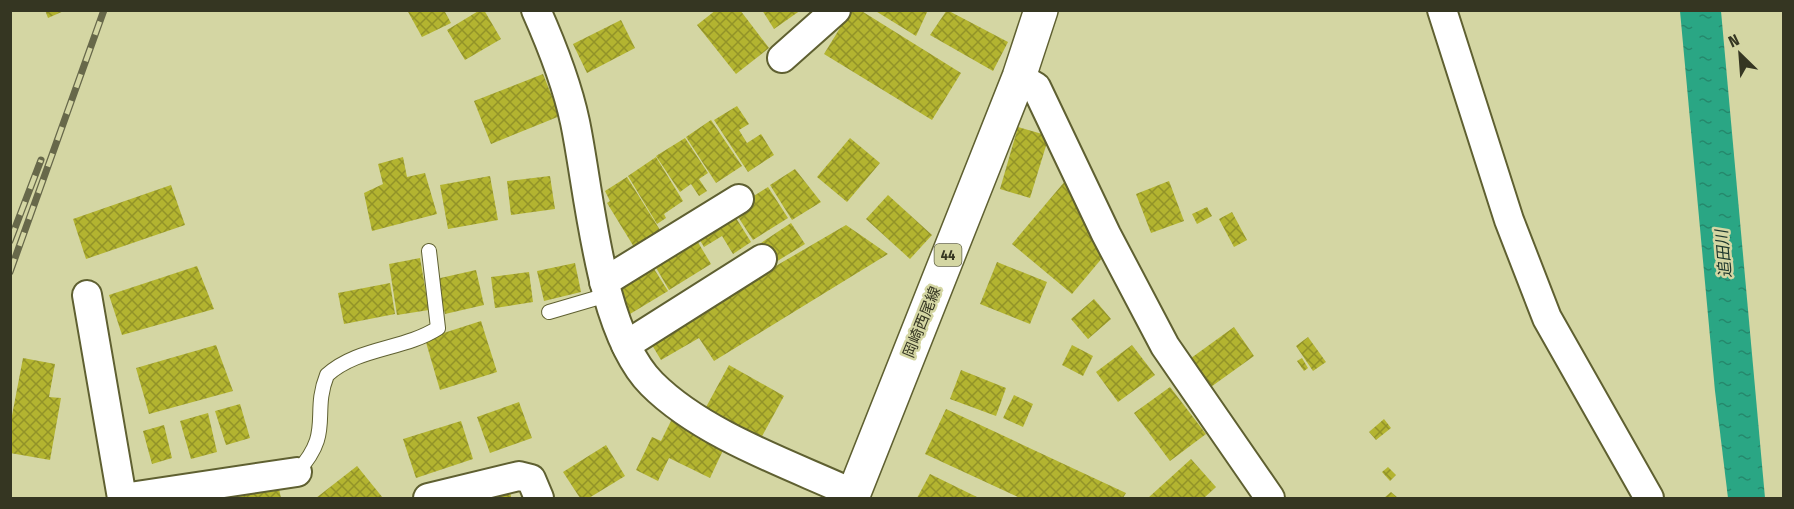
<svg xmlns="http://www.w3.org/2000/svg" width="1794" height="509" font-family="'Fira Sans Condensed','Noto Sans JP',sans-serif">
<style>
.water{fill:url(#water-ripples)}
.building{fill:url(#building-cross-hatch)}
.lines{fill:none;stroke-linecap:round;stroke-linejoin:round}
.lane-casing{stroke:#5f6031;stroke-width:16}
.street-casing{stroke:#5f6031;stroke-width:32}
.primary-casing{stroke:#5f6031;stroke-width:36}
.lane{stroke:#fff;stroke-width:14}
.street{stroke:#fff;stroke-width:28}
.primary{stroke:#fff;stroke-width:33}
.rail-casing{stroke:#67684a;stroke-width:7}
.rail{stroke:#d4d6a3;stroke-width:4.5;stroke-dasharray:14;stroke-linecap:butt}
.labels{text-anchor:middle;stroke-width:5;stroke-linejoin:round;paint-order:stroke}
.shield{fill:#d4d6a3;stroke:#656649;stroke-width:1.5}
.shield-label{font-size:14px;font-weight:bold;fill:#353622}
.street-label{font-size:15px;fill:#353622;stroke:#d4d6a3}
.water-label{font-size:16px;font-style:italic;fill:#1c362d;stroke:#d4d6a3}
</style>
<defs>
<pattern id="water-ripples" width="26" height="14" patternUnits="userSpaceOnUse" patternTransform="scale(1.5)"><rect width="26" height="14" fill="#2aa684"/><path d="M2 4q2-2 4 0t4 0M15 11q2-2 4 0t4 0" fill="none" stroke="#25886c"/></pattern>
<pattern id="building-cross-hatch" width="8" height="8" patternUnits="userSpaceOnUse" patternTransform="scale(1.5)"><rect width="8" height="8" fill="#b3b430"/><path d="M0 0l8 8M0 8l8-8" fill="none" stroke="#929328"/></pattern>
</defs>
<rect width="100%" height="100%" fill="#d4d6a3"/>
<polygon class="water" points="1680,11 1721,11 1765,498 1728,498 1715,391"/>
<g class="building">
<polygon points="45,10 66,10 48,18"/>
<polygon points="407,10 444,10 451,23 422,37"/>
<polygon points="480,10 484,10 501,39 465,60 447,30"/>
<polygon points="716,10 740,10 769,48 736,74 697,25"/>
<polygon points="762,10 801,10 774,29"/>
<polygon points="851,10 860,10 961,73 932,120 824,54"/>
<polygon points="874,10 928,10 916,36"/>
<polygon points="947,10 1008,42 993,71 930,35"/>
<polygon points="621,20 635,48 587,73 573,44"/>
<polygon points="543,74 560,116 491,144 474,101"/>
<polygon points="737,106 749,124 739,130 747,143 761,134 774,155 748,172 714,120"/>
<polygon points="711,120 742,166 716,183 686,137"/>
<polygon points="1018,127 1049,136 1030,198 1000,189"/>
<polygon points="685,138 708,173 699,179 707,191 699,196 691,184 680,192 656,156"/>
<polygon points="850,138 880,163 847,202 817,177"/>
<polygon points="403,157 407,177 425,173 437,214 372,231 364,193 383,184 378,164"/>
<polygon points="656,157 683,201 664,214 666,218 657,224 628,176"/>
<polygon points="795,169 821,202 792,220 770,185"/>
<polygon points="490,176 498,220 448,229 440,185"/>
<polygon points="550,176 555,209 511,215 507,181"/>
<polygon points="627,177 660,230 634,247 607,203 610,201 605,191"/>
<polygon points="1066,180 1108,251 1072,294 1012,244"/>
<polygon points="1169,181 1184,221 1151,233 1136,194"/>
<polygon points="171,185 185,225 86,259 73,219"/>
<polygon points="768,187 788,218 753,240 733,209"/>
<polygon points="888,195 932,235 910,259 866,219"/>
<polygon points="1207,207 1212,216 1197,224 1192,214"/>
<polygon points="731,210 751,242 733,254 722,236 704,247 695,232"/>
<polygon points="1232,212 1247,240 1234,247 1219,219"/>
<polygon points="791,223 805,244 771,265 758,245"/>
<polygon points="846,225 888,254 714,361 699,338 661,360 649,340"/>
<polygon points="693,234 711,264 669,290 651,259"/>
<polygon points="420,258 429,310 397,315 389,264"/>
<polygon points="649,261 668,291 630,314 611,283"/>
<polygon points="997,262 1047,282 1030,324 980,304"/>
<polygon points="575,263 581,292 544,301 537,271"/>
<polygon points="197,266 214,309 122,335 109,295"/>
<polygon points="476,270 484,305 445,314 436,279"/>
<polygon points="529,272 533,302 495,308 491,277"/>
<polygon points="390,283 395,314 344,324 338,293"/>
<polygon points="1094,299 1111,319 1088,339 1071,319"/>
<polygon points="481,321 497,372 440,390 425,339"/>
<polygon points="1234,327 1254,356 1208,389 1187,361"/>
<polygon points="1308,337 1326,362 1313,371 1296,346"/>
<polygon points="216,345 233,391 149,414 136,368"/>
<polygon points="1072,345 1093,356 1083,376 1062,365"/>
<polygon points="1132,345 1155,375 1118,402 1096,372"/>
<polygon points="23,358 55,364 49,397 61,398 50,460 10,453 10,426"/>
<polygon points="1302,358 1308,368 1304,371 1297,361"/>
<polygon points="729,365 784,396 760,440 705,409"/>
<polygon points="961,370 1006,388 996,416 950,399"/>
<polygon points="1170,387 1206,434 1170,461 1134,413"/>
<polygon points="1014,395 1033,404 1023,427 1003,418"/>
<polygon points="519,402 532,438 490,453 477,417"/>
<polygon points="240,404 250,438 226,445 215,411"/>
<polygon points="946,409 1126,493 1123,498 1020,498 925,454"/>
<polygon points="208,413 217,452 191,459 180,421"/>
<polygon points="673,417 727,442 710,478 669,458 658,481 636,470 652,437 661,441"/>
<polygon points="1384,419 1391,428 1376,440 1369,432"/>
<polygon points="461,421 473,459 416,478 403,439"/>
<polygon points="164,425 172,458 152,464 143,431"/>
<polygon points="606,445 625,476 589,498 580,498 563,472"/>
<polygon points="1191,459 1216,487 1204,498 1148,498"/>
<polygon points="357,466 383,498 316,498"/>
<polygon points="1388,467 1396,475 1390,481 1382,472"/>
<polygon points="930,474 979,498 917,498"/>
<polygon points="510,488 511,498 477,498"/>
<polygon points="279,489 281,498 235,498 235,497"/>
<polygon points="1391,492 1398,498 1384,498"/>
</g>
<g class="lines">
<defs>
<g id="lane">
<polyline points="549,312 607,295"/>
<path d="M297,472C334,432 311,415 327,375C358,347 404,350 438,328L429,251"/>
</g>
<g id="street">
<path d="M536,10C552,46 567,84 575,122C590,194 599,331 652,384C703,435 789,464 854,494"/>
<polyline points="1442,10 1509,220 1547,318 1649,498"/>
<polyline points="782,58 836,10"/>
<polyline points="1019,77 1036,87 1106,234 1165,346 1270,498"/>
<polyline points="604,282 739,199"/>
<polyline points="87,295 122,498"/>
<polyline points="626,345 762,259"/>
<polyline points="123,498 297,472"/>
<polyline points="428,498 519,476 531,479 539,498"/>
</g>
<polyline id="primary" points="852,498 1019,77 1041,10"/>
</defs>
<use href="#lane" class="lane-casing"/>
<use href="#street" class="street-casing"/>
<use href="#primary" class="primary-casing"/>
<use href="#lane" class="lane"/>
<use href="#street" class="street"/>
<use href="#primary" class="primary"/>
<defs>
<g id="rail">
<polyline points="10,241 41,160"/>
<polyline points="10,272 104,10"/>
</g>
</defs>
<use href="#rail" class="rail-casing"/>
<use href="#rail" class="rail"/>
</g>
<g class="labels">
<rect class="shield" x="934.5" y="244" width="27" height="22" rx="4.5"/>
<g class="shield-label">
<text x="948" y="260">44</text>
</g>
<g class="street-label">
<text transform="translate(922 322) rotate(-68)" y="5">岡崎西尾線</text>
</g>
<g class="water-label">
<text transform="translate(1723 254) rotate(-95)" y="6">追田川</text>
</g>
</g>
<rect width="1794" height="509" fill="none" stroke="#353622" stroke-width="24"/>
<g transform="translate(1740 54) rotate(335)" stroke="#d4d6a3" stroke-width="4.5" paint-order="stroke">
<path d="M0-4.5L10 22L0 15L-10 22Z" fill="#353622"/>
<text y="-9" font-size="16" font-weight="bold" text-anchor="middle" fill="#353622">N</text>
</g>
</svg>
